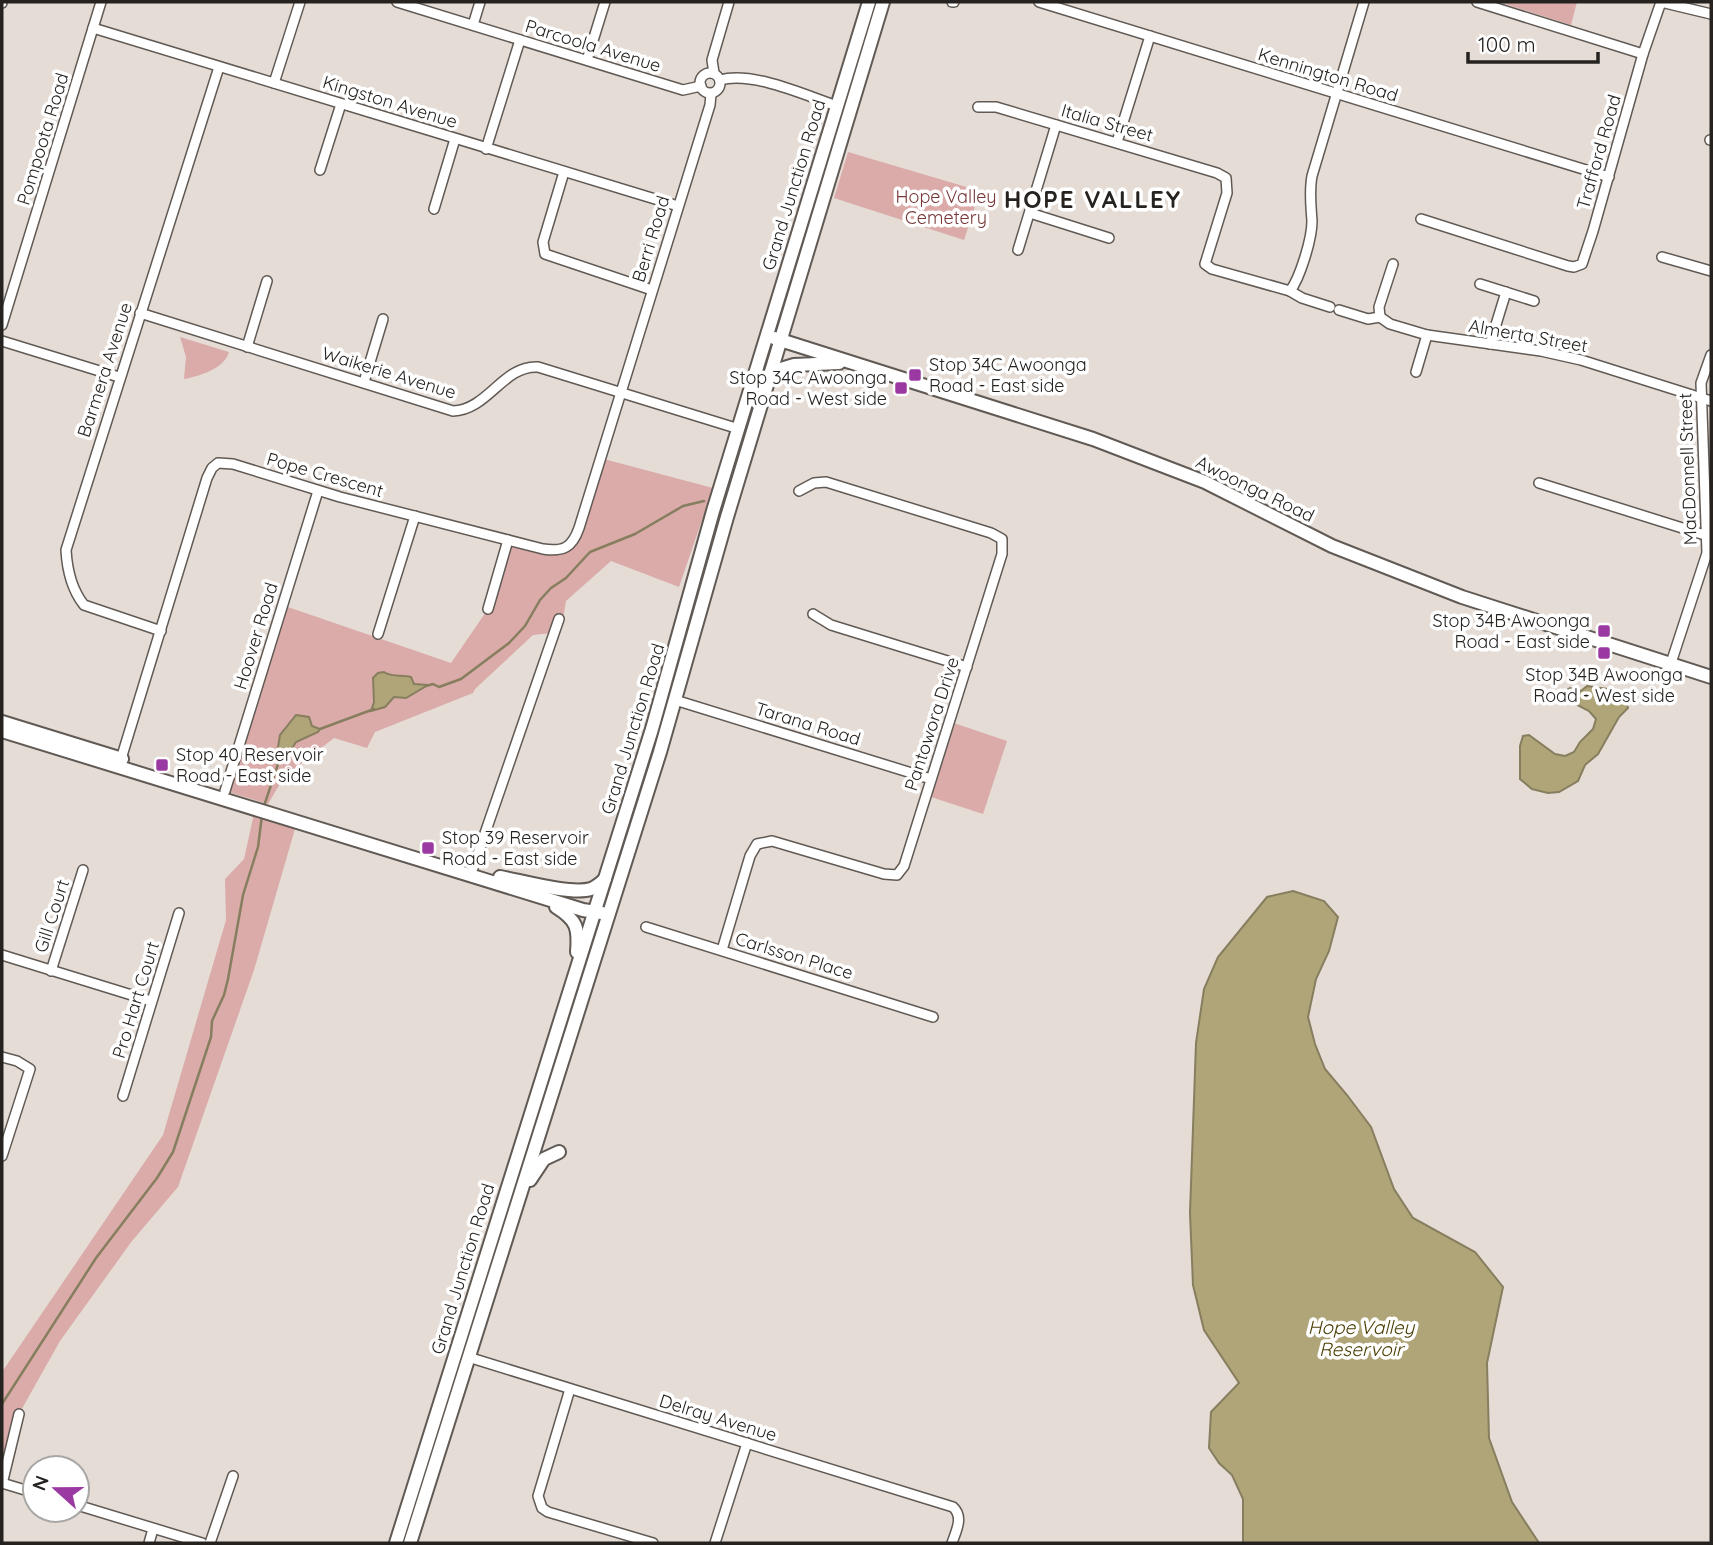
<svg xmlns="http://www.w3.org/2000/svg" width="1713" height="1545" font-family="Quicksand,sans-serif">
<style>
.green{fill:#daaba9}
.water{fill:#b0a579;stroke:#867e5e;stroke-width:2}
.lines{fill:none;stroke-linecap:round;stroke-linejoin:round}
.stream{stroke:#867e5e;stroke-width:2.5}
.street-casing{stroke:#615a54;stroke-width:12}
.secondary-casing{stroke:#615a54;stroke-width:16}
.street{stroke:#fff;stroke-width:9}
.secondary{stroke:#fff;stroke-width:12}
.poi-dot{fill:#9a39a1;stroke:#fff;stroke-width:2.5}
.labels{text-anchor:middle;stroke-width:7;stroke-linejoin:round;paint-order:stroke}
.street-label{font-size:18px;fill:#25221f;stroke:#fff}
.park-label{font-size:18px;fill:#763636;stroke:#fff}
.poi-label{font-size:18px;fill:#25221f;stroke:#fff;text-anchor:start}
.water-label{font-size:19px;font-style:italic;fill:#493d02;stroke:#fff}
.district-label{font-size:24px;font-weight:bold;letter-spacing:2px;fill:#25221f;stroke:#fff}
</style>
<rect width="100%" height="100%" fill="#e5dcd6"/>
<g class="green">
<polygon points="1499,2 1577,2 1571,25"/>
<polygon points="848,152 980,191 964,240 834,198"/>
<path d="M180,337L229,352C224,369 200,376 184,379L186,357Z"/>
<polygon points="600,458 713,488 679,587 611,561 566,601 561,632 533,635 475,689 473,693 375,732 367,748 334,738 284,777 268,804 225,791 282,605 451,663 488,609 508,540 557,551 568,548"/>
<polygon points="954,723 1007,741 983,814 931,797"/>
<polygon points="255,809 297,822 254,970 178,1187 132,1241 60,1341 19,1414 2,1473 2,1372 163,1135 226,920 225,879 244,859"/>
</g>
<g class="water">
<path d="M384,672C393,678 401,674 411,677L414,684L428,685L406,698L394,697L385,707L371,711L374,702L373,678L378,673Z"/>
<polygon points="1587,686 1614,690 1624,695 1628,708 1619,717 1598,754 1585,765 1578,781 1559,792 1548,793 1532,789 1520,779 1520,746 1523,736 1529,735 1555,754 1565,756 1574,752 1580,742 1593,729 1596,719 1589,711 1564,698 1565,691 1570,688 1581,691"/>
<polygon points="296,715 309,717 312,726 320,729 318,732 296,742 289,753 281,752 278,747 280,735"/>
<polygon points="1293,891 1324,901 1338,917 1329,951 1316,979 1308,1017 1315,1044 1325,1069 1347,1095 1371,1127 1394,1189 1413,1218 1475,1252 1503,1287 1487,1363 1489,1438 1512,1502 1539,1543 1243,1543 1243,1499 1232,1475 1219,1463 1209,1448 1211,1412 1239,1383 1204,1330 1193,1285 1190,1213 1196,1043 1204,989 1218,957 1267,897"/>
</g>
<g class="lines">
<g class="stream">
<polyline points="426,686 433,684 439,687 461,679 509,643 525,626 540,600 551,588 566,578 590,552 635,534 683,506 704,501"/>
<polyline points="320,729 374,709"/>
<polyline points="263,809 282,752"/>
<polyline points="2,1404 96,1258 157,1178 173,1152 211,1037 212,1021 224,995 228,979 243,895 258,847 262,815"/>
</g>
<defs>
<g id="street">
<polyline points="397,2 683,90 701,86"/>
<polyline points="952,2 954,2"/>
<polyline points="1039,2 1609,177"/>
<polyline points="1477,2 1643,54"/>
<polyline points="1661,2 1711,14"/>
<polyline points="2,3 2,2"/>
<polyline points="473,25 480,2"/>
<polyline points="93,28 678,206"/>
<polyline points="587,60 605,2"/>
<circle cx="710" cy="83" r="10"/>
<polyline points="714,73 712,60 729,2"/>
<path d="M720,80C753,71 804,95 837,106"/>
<polyline points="274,83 300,2"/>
<polyline points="978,107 996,107 1217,173 1226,178 1227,193 1205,264 1212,269 1290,291 1302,298 1330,307"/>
<polyline points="1710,140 1711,140"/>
<polyline points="1117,142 1150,36"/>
<polyline points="486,149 520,40"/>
<polyline points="320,170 341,104"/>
<polyline points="564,172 543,242 545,254 652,290"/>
<polyline points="434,209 455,139"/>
<polyline points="1030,213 1109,238"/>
<polyline points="1421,219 1568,266 1574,267 1582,264 1593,231 1643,54 1661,2"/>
<polyline points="1018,250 1056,125"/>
<polyline points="1662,257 1711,271"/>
<polyline points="1480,284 1534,301"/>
<path d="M1290,291C1300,278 1312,239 1312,221C1311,206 1309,192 1312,176L1364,2"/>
<polyline points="1339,310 1368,319 1380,317 1390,324 1427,335 1541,351 1581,360 1711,401"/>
<path d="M140,313L453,411C488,410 503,365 538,367L739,429"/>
<polyline points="1380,317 1379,307 1393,264"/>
<polyline points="2,325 101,2"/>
<polyline points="2,341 119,377"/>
<polyline points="1490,344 1506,292"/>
<polyline points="247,347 267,281"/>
<polyline points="1416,372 1427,335"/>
<polyline points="364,382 383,319"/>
<polyline points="1539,483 1711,537"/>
<polyline points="488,609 508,540"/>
<polyline points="813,614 831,625 967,667"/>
<path d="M161,631L84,605C72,590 67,568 66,550L219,67"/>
<polyline points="378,634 415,516"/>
<polyline points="1671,663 1707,553 1701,383 1711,355"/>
<polyline points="675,700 931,779"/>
<path d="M121,759L207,478L212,468L218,463L233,464L340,497L543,549C563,552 572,548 579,528L710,105L711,94"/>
<polyline points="225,791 318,491"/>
<polyline points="473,868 559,619"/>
<polyline points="646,927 933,1017"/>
<polyline points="722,950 750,856 757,844 772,841 884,874 897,875 904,866 1002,554 1002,539 991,533 826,482 814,483 799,491"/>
<polyline points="2,955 151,1001"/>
<polyline points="51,971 83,870"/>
<polyline points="2,1057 17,1061 30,1069 2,1156"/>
<polyline points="123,1096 179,913"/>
<path d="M468,1357L953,1507C964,1517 956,1531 952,1543"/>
<polyline points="570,1389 538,1496 542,1508 548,1512 653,1543"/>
<polyline points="2,1483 35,1493"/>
<polyline points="2,1484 19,1414"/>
<polyline points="77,1505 202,1543"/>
<polyline points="149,1543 153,1529"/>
<polyline points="210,1543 233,1476"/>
<polyline points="715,1543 747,1443"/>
</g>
<g id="secondary">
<polyline points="774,338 1093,439 1205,482 1332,546 1462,597 1711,677"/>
<polyline points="771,372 794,365 839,363"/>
<polyline points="2,722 122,759"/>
<polyline points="2,731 583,910 602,913"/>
<path d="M500,877C522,881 571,895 591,889C596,887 601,883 605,879"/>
<path d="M556,907C577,920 579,928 577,952"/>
<polyline points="530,1180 544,1159 559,1152"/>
<polyline points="396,1543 652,729 713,511 869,2"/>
<polyline points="410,1543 660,752 727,517 883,2"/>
</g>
</defs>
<use href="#street" class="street-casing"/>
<use href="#secondary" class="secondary-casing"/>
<use href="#street" class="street"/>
<use href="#secondary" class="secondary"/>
</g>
<g class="poi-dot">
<rect x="908" y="368" width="14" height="14" rx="3.5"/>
<rect x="894" y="381" width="14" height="14" rx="3.5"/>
<rect x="1597" y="624" width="14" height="14" rx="3.5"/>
<rect x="1597" y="646" width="14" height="14" rx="3.5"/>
<rect x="155" y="758" width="14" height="14" rx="3.5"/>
<rect x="421" y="841" width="14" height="14" rx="3.5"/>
</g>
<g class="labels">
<g class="street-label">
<text transform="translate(593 46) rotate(17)" y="6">Parcoola Avenue</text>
<text transform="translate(1328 75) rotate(17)" y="6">Kennington Road</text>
<text transform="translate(390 102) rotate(17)" y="6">Kingston Avenue</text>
<text transform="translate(1107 123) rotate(16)" y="6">Italia Street</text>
<text transform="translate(43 139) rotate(-73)" y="6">Pompoota Road</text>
<text transform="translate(1599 152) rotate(-74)" y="6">Trafford Road</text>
<text transform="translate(794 185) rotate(-73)" y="6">Grand Junction Road</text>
<text transform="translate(651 239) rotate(-73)" y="6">Berri Road</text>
<text transform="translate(1528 336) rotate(10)" y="6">Almerta Street</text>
<text transform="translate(105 370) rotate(-72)" y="6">Barmera Avenue</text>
<text transform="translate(389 373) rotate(17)" y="6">Waikerie Avenue</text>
<text transform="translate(1688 469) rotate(-92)" y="6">MacDonnell Street</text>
<text transform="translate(325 475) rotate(16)" y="6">Pope Crescent</text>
<text transform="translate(1255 489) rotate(26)" y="6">Awoonga Road</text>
<text transform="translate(256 636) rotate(-73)" y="6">Hoover Road</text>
<text transform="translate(808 724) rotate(17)" y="6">Tarana Road</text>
<text transform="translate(932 724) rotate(-72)" y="6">Pantowora Drive</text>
<text transform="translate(633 729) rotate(-73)" y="6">Grand Junction Road</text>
<text transform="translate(52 916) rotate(-72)" y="6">Gill Court</text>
<text transform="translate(794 956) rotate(17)" y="6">Carlsson Place</text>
<text transform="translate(136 1000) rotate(-73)" y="6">Pro Hart Court</text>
<text transform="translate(463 1269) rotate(-73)" y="6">Grand Junction Road</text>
<text transform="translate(718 1418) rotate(17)" y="6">Delray Avenue</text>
</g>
<g class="park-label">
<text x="946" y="203">Hope Valley<tspan x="946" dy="21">Cemetery</tspan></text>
</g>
<g class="poi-label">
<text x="929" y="371">Stop 34C Awoonga<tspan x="929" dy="21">Road - East side</tspan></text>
<text x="887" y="384" text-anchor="end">Stop 34C Awoonga<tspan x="887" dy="21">Road - West side</tspan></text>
<text x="1590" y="627" text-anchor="end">Stop 34B Awoonga<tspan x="1590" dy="21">Road - East side</tspan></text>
<text x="1604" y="681" text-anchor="middle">Stop 34B Awoonga<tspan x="1604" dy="21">Road - West side</tspan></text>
<text x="176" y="761">Stop 40 Reservoir<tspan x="176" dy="21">Road - East side</tspan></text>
<text x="442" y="844">Stop 39 Reservoir<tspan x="442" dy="21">Road - East side</tspan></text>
</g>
<g class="water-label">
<text x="1361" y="1334">Hope Valley<tspan x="1361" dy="22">Reservoir</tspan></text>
</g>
<g class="district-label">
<text x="1093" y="208">HOPE VALLEY</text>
</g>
</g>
<rect width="1713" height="1545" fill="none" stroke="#25221f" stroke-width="7"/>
<g transform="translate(56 1489) rotate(291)"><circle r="33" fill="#ffffff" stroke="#a8a7a5" stroke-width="2"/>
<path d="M0-5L12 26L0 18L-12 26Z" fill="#9a39a1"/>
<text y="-10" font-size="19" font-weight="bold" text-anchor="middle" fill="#25221f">N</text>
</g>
<path d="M1468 52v10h130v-10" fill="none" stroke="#25221f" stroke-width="3.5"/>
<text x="1478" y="52" font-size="21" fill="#25221f" stroke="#ffffff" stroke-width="5" paint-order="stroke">100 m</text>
</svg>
